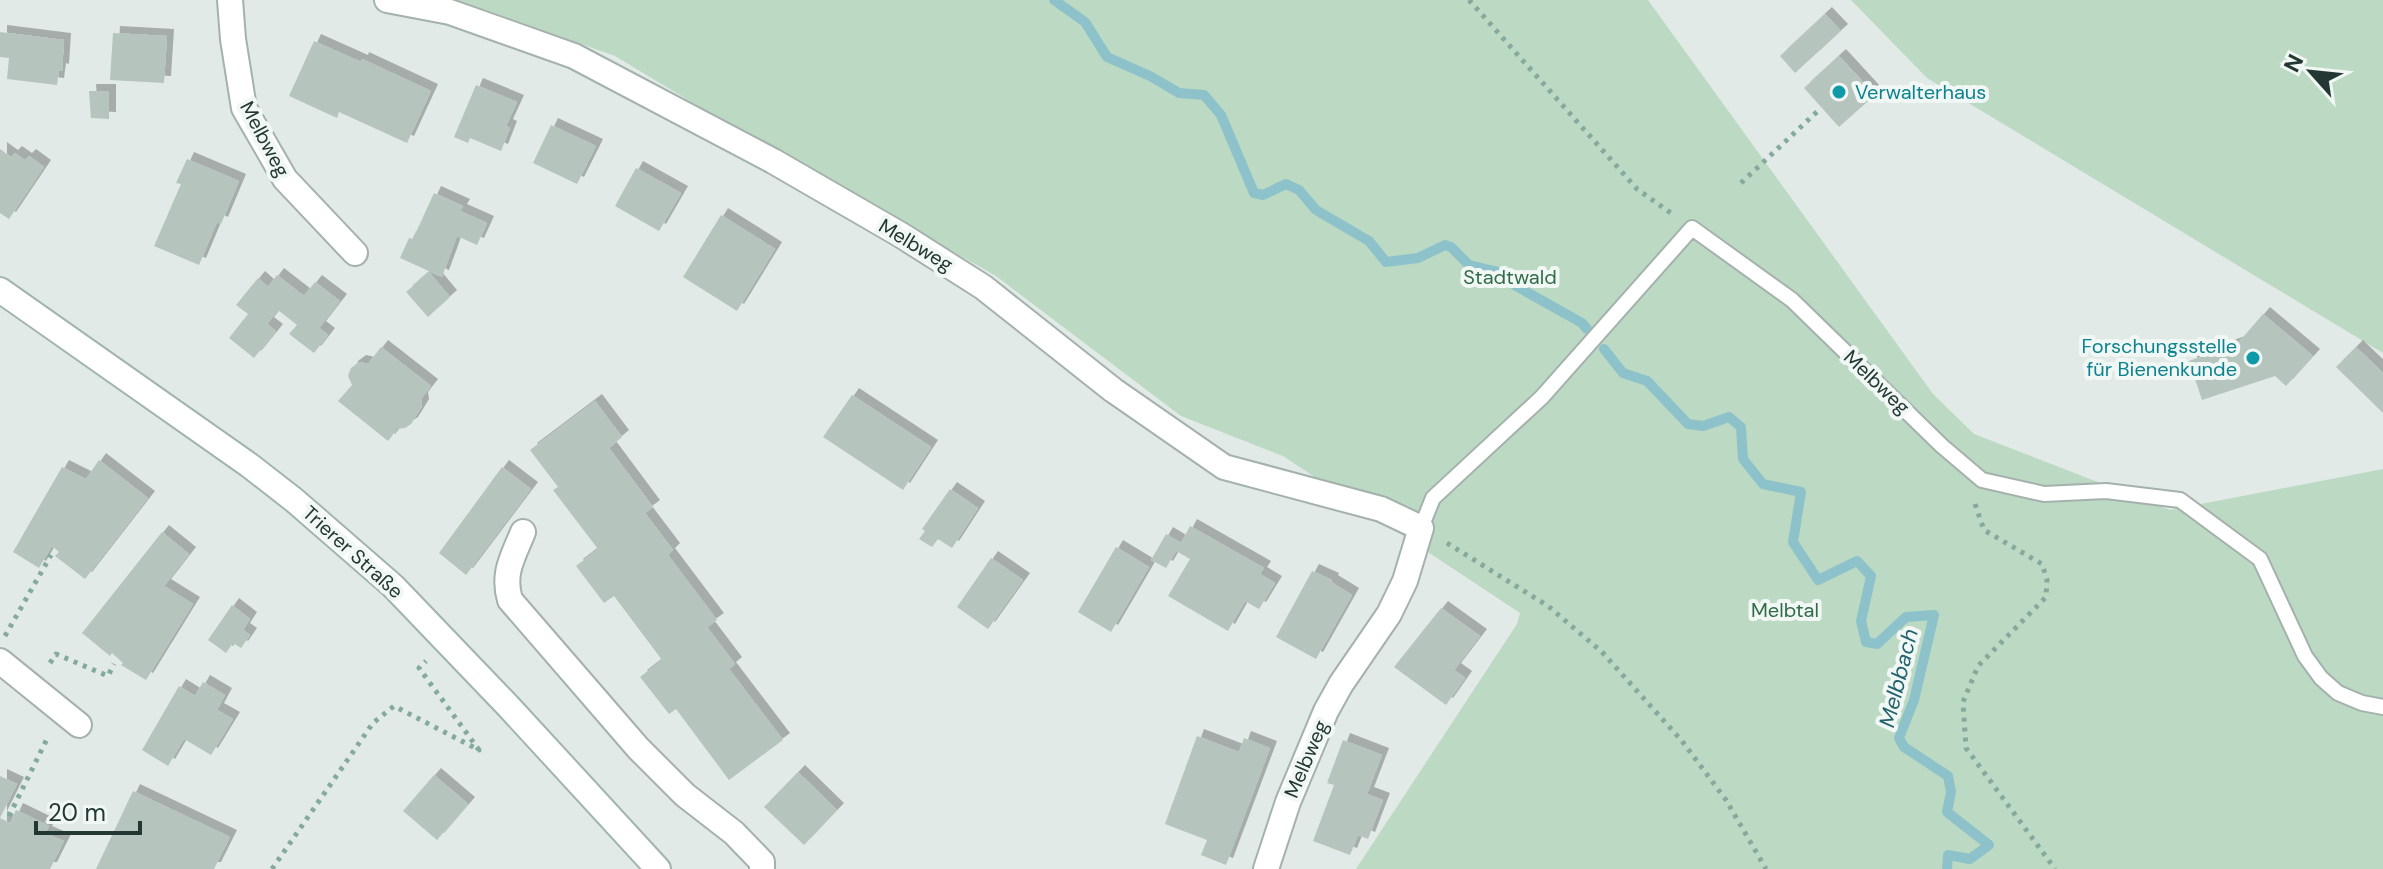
<svg xmlns="http://www.w3.org/2000/svg" width="2383" height="869" font-family="'DM Sans',sans-serif">
<style>
.green{fill:#bcd9c3}
.lines{fill:none;stroke-linecap:round;stroke-linejoin:round}
.stream{stroke:#8ec2ca;stroke-width:10}
.building{fill:#b6c4be;filter:url(#shadow)}
.lane-casing{stroke:#a4b1ac;stroke-width:18}
.street-casing{stroke:#a4b1ac;stroke-width:28}
.secondary-casing{stroke:#a1b4ad;stroke-width:28}
.path{stroke:#84aa9d;stroke-width:5;stroke-dasharray:4 6;stroke-linecap:butt}
.lane{stroke:#fff;stroke-width:14}
.street{stroke:#fff;stroke-width:24}
.secondary{stroke:#fff;stroke-width:24}
.culture-dot{fill:#0f9aa8;stroke:#f1f7f4;stroke-width:3}
.labels{text-anchor:middle;stroke-width:8;stroke-linejoin:round;paint-order:stroke}
.culture-label{font-size:20px;fill:#0d838f;stroke:#f1f7f4;text-anchor:start}
.street-label{font-size:20px;fill:#233832;stroke:#f1f7f4}
.park-label{font-size:20px;fill:#316b47;stroke:#f1f7f4}
.water-label{font-size:22px;font-style:italic;fill:#24636e;stroke:#f1f7f4}
</style>
<defs>
<filter id="shadow"><feDropShadow dx="7" dy="-7" stdDeviation="0" flood-color="#0004"/></filter>
</defs>
<rect width="100%" height="100%" fill="#e1eae6"/>
<g class="green">
<polygon points="458,0 1648,0 1933,394 1974,434 2170,510 2383,469 2383,869 1356,869 1517,624 1520,613 1283,456 1181,416 996,276 708,112 615,56"/>
<polygon points="1851,0 2383,0 2383,353 1927,78"/>
</g>
<g class="lines">
<g class="stream">
<polyline points="1054,0 1085,22 1107,57 1150,76 1179,93 1204,95 1221,115 1254,193 1263,195 1286,184 1299,190 1316,210 1369,241 1386,262 1418,258 1445,245 1451,247 1469,265 1499,272 1516,286 1582,323 1587,329"/>
<polyline points="1604,349 1623,373 1647,381 1688,424 1703,426 1729,417 1741,427 1743,459 1763,484 1801,492 1793,542 1818,580 1857,561 1871,576 1861,621 1866,642 1877,644 1906,617 1934,615 1914,700 1899,738 1904,747 1948,776 1951,792 1947,812 1989,845 1970,859 1948,855 1947,869"/>
</g>
</g>
<g class="building">
<polygon points="1825,14 1841,31 1795,73 1780,56"/>
<polygon points="0,32 64,40 62,71 59,70 57,85 7,79 9,58 0,57"/>
<polygon points="113,33 167,36 164,83 110,80"/>
<polygon points="314,41 361,62 362,59 431,91 407,143 339,112 337,118 289,96"/>
<polygon points="1839,56 1875,95 1839,127 1804,88"/>
<polygon points="476,85 517,102 506,126 510,128 501,151 470,138 468,143 454,137"/>
<polygon points="89,91 109,91 109,119 91,118"/>
<polygon points="551,125 596,146 577,184 533,163"/>
<polygon points="0,149 11,157 15,153 25,160 29,156 44,167 9,219 0,213"/>
<polygon points="187,159 239,181 221,224 217,222 199,265 154,246 181,184 176,183"/>
<polygon points="636,168 681,193 659,231 615,206"/>
<polygon points="434,193 463,206 460,211 487,223 477,245 457,236 442,277 400,258 409,238 413,239"/>
<polygon points="721,215 775,249 737,311 683,277"/>
<polygon points="429,272 450,297 428,317 406,292"/>
<polygon points="277,275 304,296 315,282 340,301 319,328 328,335 314,353 289,334 297,325 278,310 267,324 276,331 254,358 229,338 248,314 236,305 258,278 268,287"/>
<polygon points="2263,314 2313,356 2286,386 2275,376 2202,400 2189,361 2238,343"/>
<polygon points="381,347 431,386 421,399 422,406 411,424 405,428 397,429 388,441 338,401 352,385 348,376 351,368 359,362 368,364"/>
<polygon points="2356,347 2383,373 2383,413 2336,367"/>
<polygon points="852,395 931,447 903,490 823,437"/>
<polygon points="595,401 622,437 609,448 653,507 645,513 673,550 668,555 717,620 707,627 735,664 729,669 783,740 729,780 676,709 669,714 640,677 662,660 614,596 604,603 576,566 598,549 553,490 558,487 530,450"/>
<polygon points="99,460 148,498 85,579 55,556 59,552 52,546 39,568 13,552 62,467 86,479"/>
<polygon points="502,467 531,489 466,575 439,553"/>
<polygon points="950,489 978,508 952,548 938,539 932,547 919,539 925,531 922,529"/>
<polygon points="1190,526 1264,568 1260,574 1275,583 1259,609 1245,601 1228,631 1168,596 1190,559 1176,551 1166,568 1151,560 1166,534 1181,543"/>
<polygon points="162,532 189,554 164,586 193,604 146,680 121,665 123,663 112,653 110,656 82,633"/>
<polygon points="1116,547 1149,567 1111,632 1078,612"/>
<polygon points="991,558 1023,580 988,629 957,607"/>
<polygon points="1312,571 1332,580 1331,582 1352,595 1316,659 1276,637"/>
<polygon points="232,605 250,619 243,630 250,635 241,648 233,643 226,653 208,640"/>
<polygon points="1441,608 1480,636 1454,670 1465,678 1446,705 1394,667"/>
<polygon points="203,682 225,695 217,710 233,719 211,755 184,739 168,766 142,750 179,686 195,696"/>
<polygon points="1197,736 1239,752 1244,738 1270,748 1226,865 1201,855 1207,840 1165,824"/>
<polygon points="1343,740 1382,755 1367,794 1383,800 1368,839 1358,835 1350,855 1313,841 1334,785 1327,783"/>
<polygon points="798,772 837,810 804,845 764,807"/>
<polygon points="434,775 468,804 437,840 403,811"/>
<polygon points="0,776 17,784 0,818 10,823 16,810 49,826 45,833 64,841 50,869 0,869"/>
<polygon points="133,791 230,837 214,869 96,869"/>
</g>
<g class="lines">
<defs>
<polyline id="lane" points="1421,528 1433,498 1542,397 1692,228 1792,300 1942,446 1982,480 2044,494 2106,491 2180,500 2260,559 2305,656 2321,678 2338,693 2362,703 2383,707"/>
<g id="street">
<polyline points="230,0 233,39 244,108 285,179 355,253"/>
<polyline points="387,0 450,12 574,56 773,161 901,235 983,287 1113,390 1224,467 1381,509 1421,528 1405,581 1389,614 1341,684 1326,711 1288,802 1266,869"/>
<path d="M523,532C513,557 502,573 510,600L638,748L685,795L734,833L762,862V869"/>
<polyline points="0,661 79,725"/>
</g>
<polyline id="secondary" points="0,290 249,465 294,500 393,586 509,707 658,869"/>
</defs>
<use href="#lane" class="lane-casing"/>
<use href="#street" class="street-casing"/>
<use href="#secondary" class="secondary-casing"/>
<g class="path">
<polyline points="1469,0 1637,189 1675,216"/>
<polyline points="1741,183 1821,108"/>
<polyline points="1975,504 1984,530 2042,564 2047,580 2046,597 1978,666 1963,702 1966,748 2055,869"/>
<polyline points="1447,543 1548,606 1602,652 1682,741 1726,800 1766,869"/>
<polyline points="5,636 51,555"/>
<polyline points="50,663 56,654 108,676 114,664"/>
<polyline points="9,816 48,737"/>
<polyline points="272,869 373,723 394,706 479,750 419,668 426,661"/>
</g>
<use href="#lane" class="lane"/>
<use href="#street" class="street"/>
<use href="#secondary" class="secondary"/>
</g>
<g class="culture-dot">
<circle cx="1839" cy="92" r="8"/>
<circle cx="2253" cy="358" r="8"/>
</g>
<g class="labels">
<g class="culture-label">
<text x="1855" y="99">Verwalterhaus</text>
<text x="2237" y="353" text-anchor="end">Forschungsstelle<tspan x="2237" dy="23">für Bienenkunde</tspan></text>
</g>
<g class="street-label">
<text transform="translate(265 139) rotate(62)" y="7">Melbweg</text>
<text transform="translate(916 245) rotate(31)" y="7">Melbweg</text>
<text transform="translate(1877 382) rotate(44)" y="7">Melbweg</text>
<text transform="translate(353 552) rotate(42)" y="7">Trierer Straße</text>
<text transform="translate(1306 759) rotate(-67)" y="7">Melbweg</text>
</g>
<g class="park-label">
<text x="1510" y="284">Stadtwald</text>
<text x="1785" y="617">Melbtal</text>
</g>
<g class="water-label">
<text transform="translate(1898 678) rotate(-76)" y="8">Melbbach</text>
</g>
</g>
<g transform="translate(2311 72) rotate(297)" stroke="#f1f7f4" stroke-width="6" paint-order="stroke">
<path d="M0-6L14 30L0 20L-14 30Z" fill="#233832"/>
<text y="-12" font-size="22" font-weight="bold" text-anchor="middle" fill="#233832">N</text>
</g>
<path d="M36 821v12h104v-12" fill="none" stroke="#233832" stroke-width="4"/>
<text x="48" y="821" font-size="24" fill="#233832" stroke="#f1f7f4" stroke-width="6" paint-order="stroke">20 m</text>
</svg>
